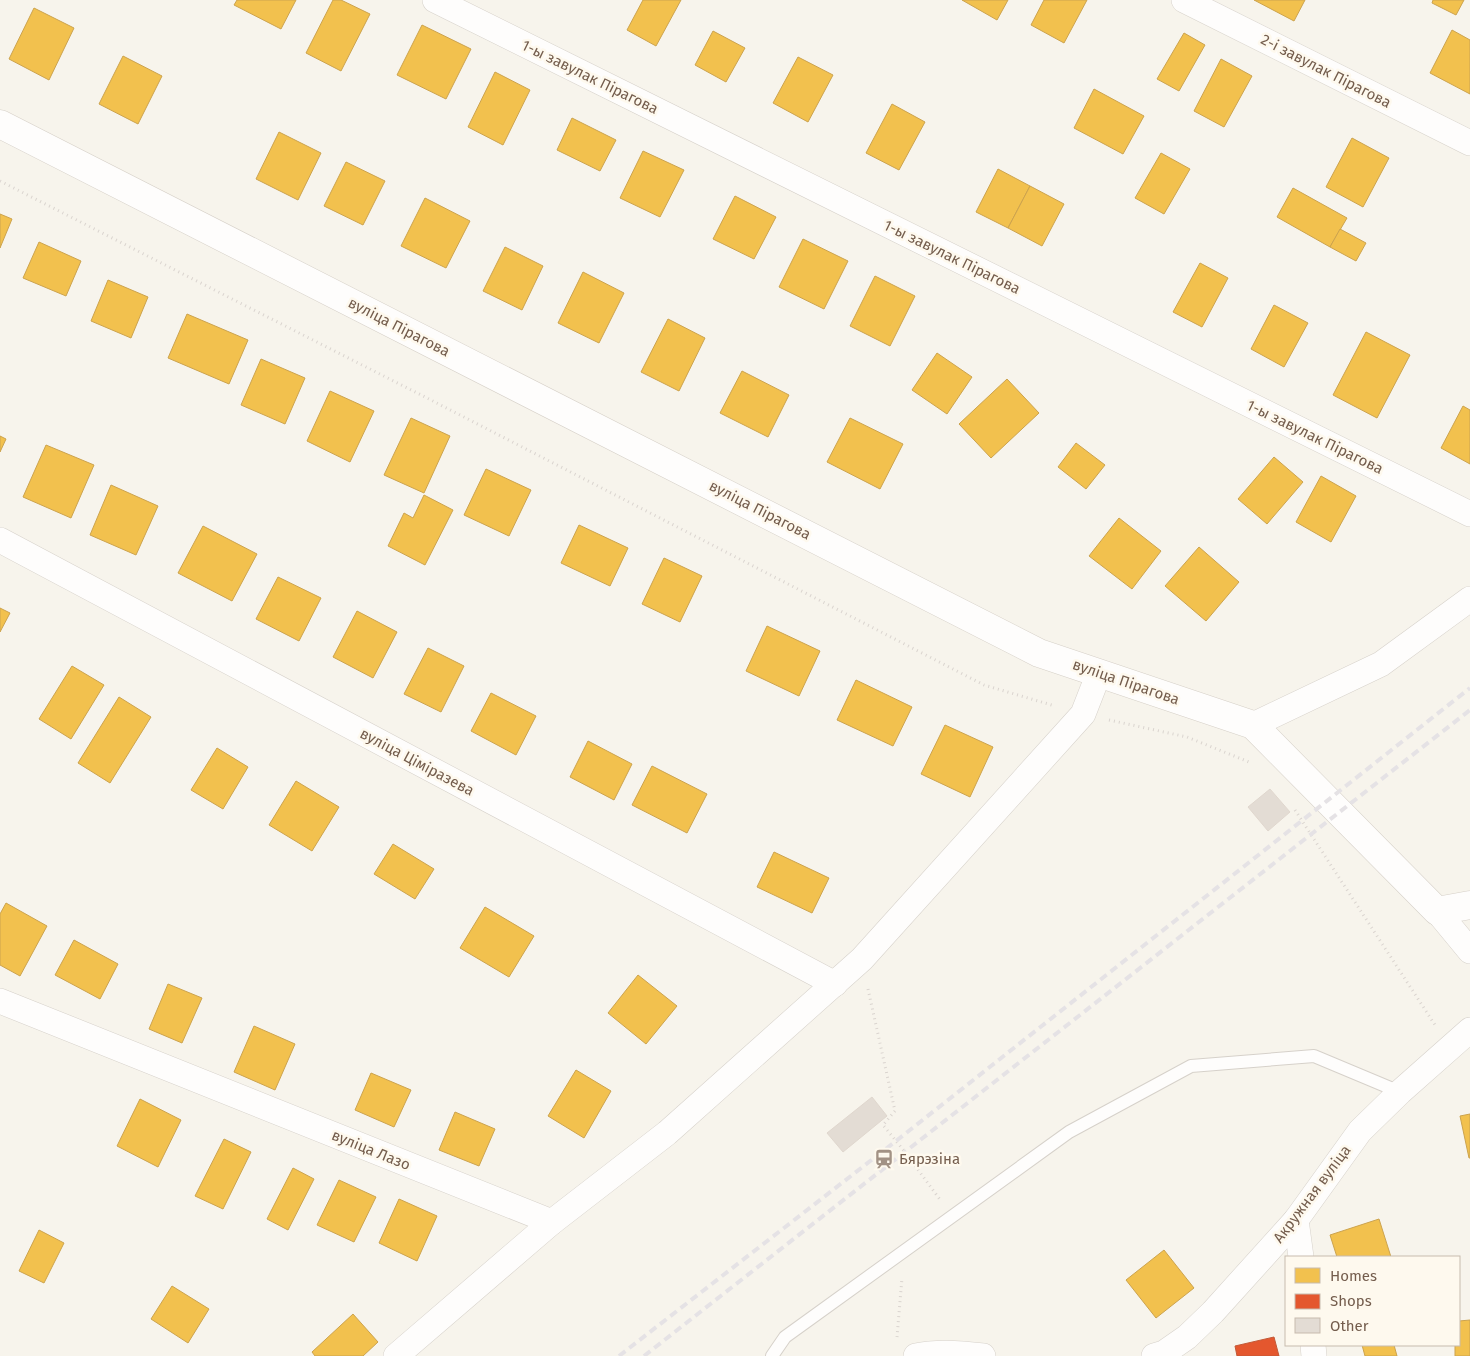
<svg xmlns="http://www.w3.org/2000/svg" width="1470" height="1356" font-family="'Fira Sans',sans-serif">
<style>
.homes{fill:#f2c14e;stroke:#cca34e}
.shops{fill:#e4572e;stroke:#c25937}
.building{fill:#e3dcd4;stroke:#e0d7ce}
.lines{fill:none;stroke-linecap:round;stroke-linejoin:round}
.service-casing{stroke:#d6d1ca;stroke-width:14}
.minor-casing{stroke:#d6d1ca;stroke-width:26}
.secondary-casing{stroke:#d6d0c8;stroke-width:29}
.path{stroke:#dad4cf;stroke-width:3;stroke-dasharray:1 4;stroke-linecap:butt}
.service{stroke:#fefdfc;stroke-width:12}
.minor{stroke:#fefdfc;stroke-width:25}
.secondary{stroke:#fefdfc;stroke-width:28}
.rail{stroke:#e5e2e5;stroke-width:4;stroke-dasharray:8 5;stroke-linecap:butt}
.labels{text-anchor:middle;stroke-width:5;stroke-linejoin:round;paint-order:stroke}
.street-label{font-size:15px;fill:#745d4d;stroke:#fef9ee}
.poi-label{font-size:15px;fill:#745d4d;stroke:#fef9ee;text-anchor:start}
</style>
<rect width="100%" height="100%" fill="#f7f4ec"/>
<g class="homes">
<polygon points="237,0 296,0 281,29 234,5"/>
<polygon points="333,0 341,0 370,14 341,71 306,53"/>
<polygon points="643,0 681,0 656,46 627,30"/>
<polygon points="962,0 1008,0 997,20"/>
<polygon points="1044,0 1087,0 1064,43 1031,25"/>
<polygon points="1254,0 1305,0 1294,21"/>
<polygon points="1433,0 1464,0 1456,15 1432,3"/>
<polygon points="34,8 74,28 49,80 9,59"/>
<polygon points="422,25 471,49 446,99 397,75"/>
<polygon points="1452,30 1470,40 1470,94 1430,73"/>
<polygon points="713,31 745,48 726,82 695,65"/>
<polygon points="1184,33 1205,45 1179,91 1157,79"/>
<polygon points="123,56 162,76 138,124 99,104"/>
<polygon points="798,57 833,75 808,122 773,103"/>
<polygon points="1221,59 1252,76 1224,127 1194,111"/>
<polygon points="495,72 530,90 503,145 468,127"/>
<polygon points="1094,89 1144,116 1123,154 1074,128"/>
<polygon points="892,104 925,122 899,170 866,153"/>
<polygon points="572,118 616,140 600,171 557,150"/>
<polygon points="279,132 321,153 298,200 256,179"/>
<polygon points="1352,138 1389,158 1363,207 1326,187"/>
<polygon points="643,151 684,170 660,217 620,198"/>
<polygon points="1161,153 1190,169 1164,214 1135,198"/>
<polygon points="346,162 385,181 363,225 324,206"/>
<polygon points="998,169 1030,186 1008,228 976,212"/>
<polygon points="1030,186 1064,204 1042,246 1008,228"/>
<polygon points="1293,188 1347,218 1330,247 1277,217"/>
<polygon points="735,196 776,217 754,259 713,239"/>
<polygon points="425,198 470,221 446,268 401,246"/>
<polygon points="0,214 12,219 0,248"/>
<polygon points="1340,229 1366,243 1356,261 1330,247"/>
<polygon points="803,239 848,261 824,309 779,287"/>
<polygon points="39,242 81,261 66,296 23,278"/>
<polygon points="505,247 543,266 522,310 483,291"/>
<polygon points="1200,263 1228,278 1202,327 1173,312"/>
<polygon points="583,272 624,293 599,343 558,323"/>
<polygon points="875,276 915,296 890,346 850,326"/>
<polygon points="108,280 148,297 131,338 91,321"/>
<polygon points="1274,305 1308,323 1284,367 1251,349"/>
<polygon points="187,314 248,340 229,384 168,358"/>
<polygon points="668,319 705,338 679,391 641,372"/>
<polygon points="1366,332 1410,355 1377,418 1333,395"/>
<polygon points="937,353 972,377 947,414 912,390"/>
<polygon points="261,359 305,378 285,424 241,405"/>
<polygon points="742,371 789,395 768,437 720,413"/>
<polygon points="1007,379 1039,413 991,458 959,424"/>
<polygon points="330,391 374,411 350,462 307,441"/>
<polygon points="1463,406 1470,410 1470,464 1441,448"/>
<polygon points="411,418 450,436 424,493 384,475"/>
<polygon points="850,418 903,444 880,489 827,462"/>
<polygon points="0,436 6,439 0,452"/>
<polygon points="1076,443 1105,465 1086,489 1058,467"/>
<polygon points="46,445 94,465 71,518 23,497"/>
<polygon points="1274,457 1303,482 1267,524 1238,499"/>
<polygon points="486,469 531,490 509,536 464,515"/>
<polygon points="1321,476 1356,496 1331,542 1296,522"/>
<polygon points="111,485 158,506 136,555 90,535"/>
<polygon points="424,495 453,510 425,565 388,546 404,513 413,518"/>
<polygon points="1119,518 1161,551 1132,589 1089,556"/>
<polygon points="579,525 628,548 610,586 561,563"/>
<polygon points="203,526 257,554 232,601 178,573"/>
<polygon points="1199,547 1239,582 1206,621 1165,586"/>
<polygon points="664,558 702,576 680,622 642,604"/>
<polygon points="278,577 321,598 299,641 256,619"/>
<polygon points="0,608 10,613 0,632"/>
<polygon points="357,611 397,632 373,678 333,657"/>
<polygon points="767,626 820,651 799,696 746,671"/>
<polygon points="428,648 464,666 441,712 404,694"/>
<polygon points="72,666 104,685 71,739 39,719"/>
<polygon points="856,680 912,707 893,746 837,720"/>
<polygon points="491,693 536,716 516,755 471,731"/>
<polygon points="119,697 151,717 110,783 78,763"/>
<polygon points="945,725 993,747 970,797 921,774"/>
<polygon points="588,741 632,764 614,800 570,777"/>
<polygon points="217,748 248,767 223,809 191,790"/>
<polygon points="652,766 707,794 687,833 632,805"/>
<polygon points="296,781 339,807 312,851 269,825"/>
<polygon points="393,844 434,869 415,899 374,874"/>
<polygon points="774,852 829,878 812,913 757,887"/>
<polygon points="6,903 47,926 20,976 0,965 0,914"/>
<polygon points="485,907 534,936 509,977 460,948"/>
<polygon points="74,940 118,964 100,999 55,975"/>
<polygon points="638,975 677,1006 646,1044 608,1013"/>
<polygon points="168,984 202,998 182,1043 149,1029"/>
<polygon points="254,1026 295,1044 275,1090 234,1072"/>
<polygon points="576,1070 611,1091 584,1138 548,1116"/>
<polygon points="371,1073 411,1090 394,1127 355,1110"/>
<polygon points="140,1099 181,1120 158,1167 117,1146"/>
<polygon points="455,1112 495,1129 479,1166 439,1150"/>
<polygon points="1470,1114 1470,1158 1469,1158 1460,1116"/>
<polygon points="224,1139 251,1152 223,1209 195,1196"/>
<polygon points="293,1168 314,1179 288,1230 267,1219"/>
<polygon points="339,1180 376,1197 354,1242 317,1225"/>
<polygon points="399,1199 437,1216 417,1261 379,1243"/>
<polygon points="1379,1219 1391,1257 1337,1257 1330,1235"/>
<polygon points="39,1230 64,1243 44,1283 19,1271"/>
<polygon points="1164,1250 1194,1288 1156,1318 1126,1280"/>
<polygon points="172,1286 209,1309 188,1343 151,1319"/>
<polygon points="353,1314 378,1342 363,1356 315,1356 312,1352"/>
<polygon points="1470,1320 1470,1356 1455,1356 1455,1345 1459,1345 1459,1321"/>
<polygon points="1362,1345 1394,1345 1397,1356 1365,1356"/>
</g>
<polygon class="shops" points="1274,1337 1279,1356 1237,1356 1235,1346"/>
<g class="building">
<polygon points="1270,789 1290,812 1268,831 1248,807"/>
<polygon points="872,1097 887,1116 843,1152 827,1133"/>
</g>
<g class="lines">
<defs>
<polyline id="service" points="772,1356 785,1337 1069,1132 1191,1066 1314,1056 1400,1092"/>
<g id="minor">
<polyline points="435,0 1470,514"/>
<polyline points="1184,0 1470,143"/>
<polyline points="0,540 835,984"/>
<polyline points="1253,725 1381,664 1470,599"/>
<polyline points="1437,911 1470,951"/>
<polyline points="0,1001 552,1222"/>
<polyline points="1296,1220 1301,1257"/>
<polyline points="1313,1345 1314,1356"/>
<polyline points="396,1356 552,1222 667,1133 862,959 1083,714 1099,673"/>
<path d="M916,1356C938,1351 961,1353 983,1356"/>
<polyline points="1154,1356 1164,1353 1187,1337 1213,1312 1296,1220 1360,1131 1400,1092 1470,1030"/>
</g>
<polyline id="secondary" points="0,124 1039,653 1253,725 1437,911 1470,905"/>
</defs>
<use href="#service" class="service-casing"/>
<use href="#minor" class="minor-casing"/>
<use href="#secondary" class="secondary-casing"/>
<g class="path">
<polyline points="0,181 427,398 984,685 1055,706"/>
<polyline points="1109,720 1187,737 1249,762"/>
<polyline points="1295,810 1435,1025"/>
<polyline points="868,989 895,1111 883,1125 905,1152 941,1201"/>
<polyline points="897,1337 902,1278"/>
</g>
<use href="#service" class="service"/>
<use href="#minor" class="minor"/>
<use href="#secondary" class="secondary"/>
<g class="rail">
<polyline points="619,1356 896,1141 1470,688"/>
<polyline points="644,1356 1470,710"/>
</g>
</g>
<defs>
<symbol id="station-bare" viewBox="-9 -9 18 18"><path d="M-3-6H3Q5-6 5-4V2Q5 4 3 4L4.5 6H3L1.5 4h-3L-3 6H-4.5L-3 4Q-5 4-5 2V-4Q-5-6-3-6ZM-3.5-4v3h7v-3ZM-3.5 1v1.5H-2V1ZM2 1v1.5H3.5V1Z" fill="#a29285" stroke="#fef9ee" stroke-width="2.5" paint-order="stroke"/></symbol>
</defs>
<g fill-rule="evenodd">
<use href="#station-bare" x="870" y="1145" width="28" height="28"/>
</g>
<g class="labels">
<g class="street-label">
<text transform="translate(1326 71) rotate(27)" y="5">2-і завулак Пірагова</text>
<text transform="translate(590 77) rotate(26)" y="5">1-ы завулак Пірагова</text>
<text transform="translate(952 257) rotate(26)" y="5">1-ы завулак Пірагова</text>
<text transform="translate(399 327) rotate(27)" y="5">вуліца Пірагова</text>
<text transform="translate(1315 437) rotate(26)" y="5">1-ы завулак Пірагова</text>
<text transform="translate(760 510) rotate(27)" y="5">вуліца Пірагова</text>
<text transform="translate(1126 682) rotate(19)" y="5">вуліца Пірагова</text>
<text transform="translate(417 762) rotate(28)" y="5">вуліца Ціміразева</text>
<text transform="translate(371 1150) rotate(22)" y="5">вуліца Лазо</text>
<text transform="translate(1312 1194) rotate(-53)" y="5">Акружная вуліца</text>
</g>
<g class="poi-label">
<text x="899" y="1164">Бярэзіна</text>
</g>
</g>
<rect x="1285" y="1256" width="175" height="90" fill="#fef9ee" stroke="#c7bbae"/>
<rect x="1295" y="1268" width="25" height="15" fill="#f2c14e" stroke="#c7bbae"/>
<text x="1330" y="1281" font-size="15" fill="#745d4d">Homes</text>
<rect x="1295" y="1294" width="25" height="15" fill="#e4572e" stroke="#c7bbae"/>
<text x="1330" y="1306" font-size="15" fill="#745d4d">Shops</text>
<rect x="1295" y="1318" width="25" height="15" fill="#e3dcd4" stroke="#c7bbae"/>
<text x="1330" y="1331" font-size="15" fill="#745d4d">Other</text>
</svg>
